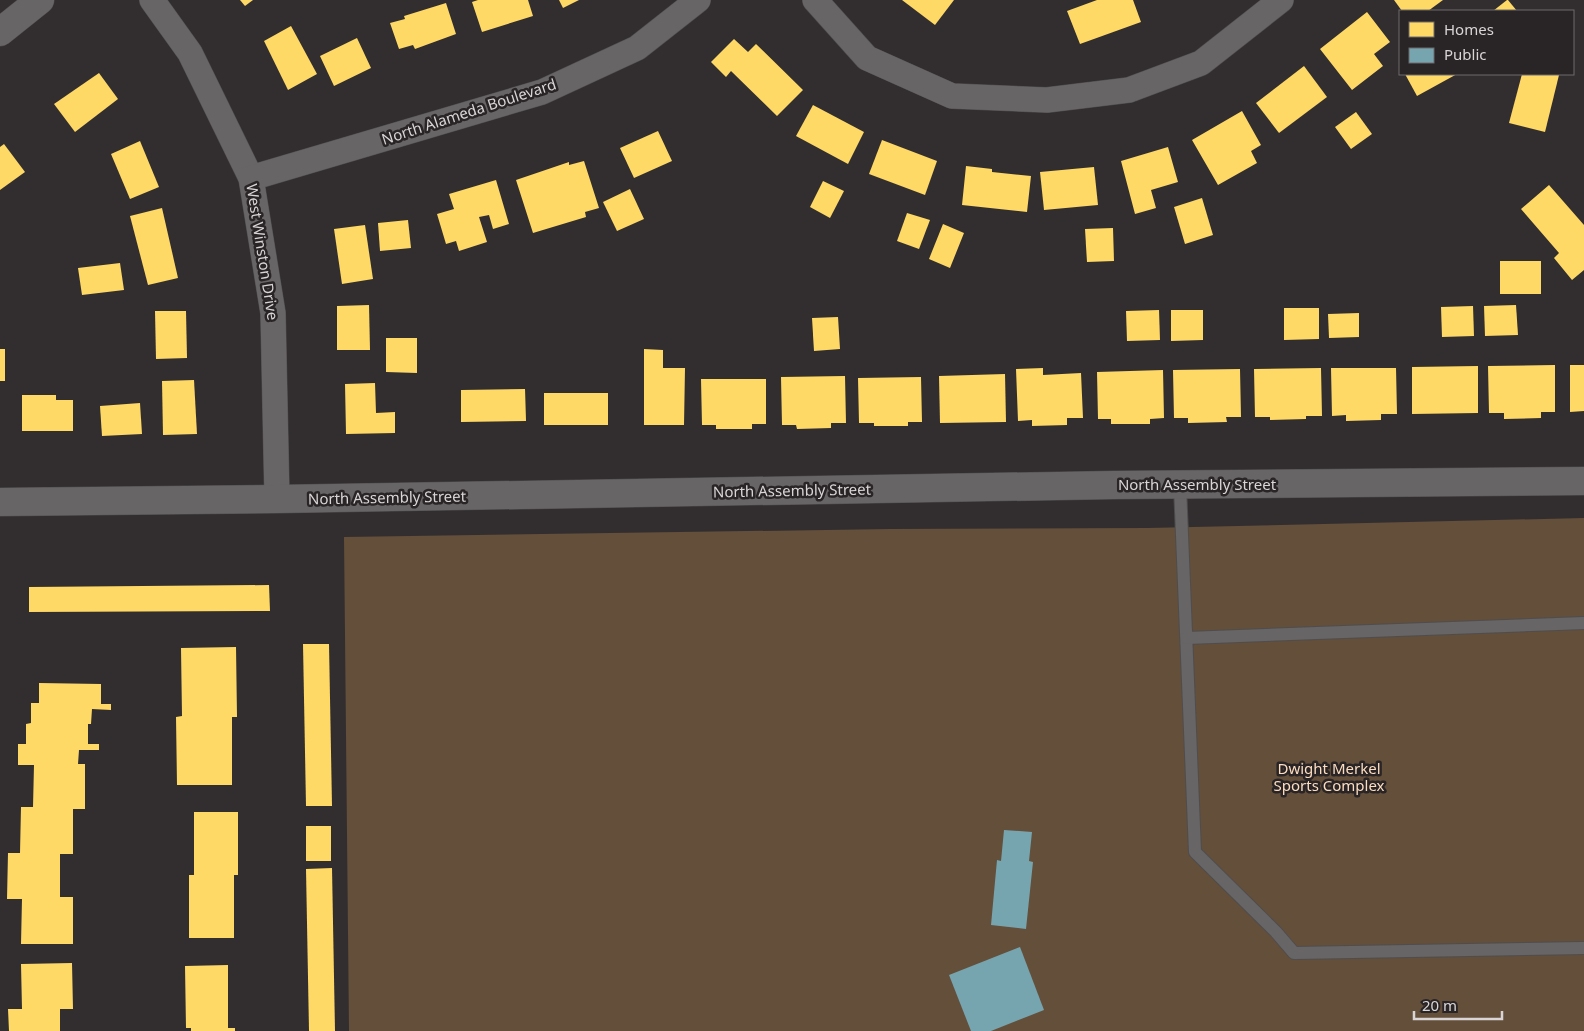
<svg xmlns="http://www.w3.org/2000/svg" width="1584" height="1031" font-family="'Noto Sans',sans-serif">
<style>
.green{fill:#644f3a}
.homes{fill:#ffd966}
.public{fill:#76a5af}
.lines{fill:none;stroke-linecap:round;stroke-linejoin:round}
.service-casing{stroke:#4f4d4e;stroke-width:14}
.minor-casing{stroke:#4f4d4e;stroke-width:26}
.secondary-casing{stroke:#4f4d4e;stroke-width:29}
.service{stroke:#686566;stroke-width:12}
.minor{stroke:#686566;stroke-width:25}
.secondary{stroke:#686566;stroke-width:28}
.labels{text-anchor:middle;stroke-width:5;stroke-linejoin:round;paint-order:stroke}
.street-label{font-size:15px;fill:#d9d5d7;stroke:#292425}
.park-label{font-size:15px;fill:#fdddbf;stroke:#292425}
</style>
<rect width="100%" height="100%" fill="#322e30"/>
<polygon class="green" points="1584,518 1584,1031 349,1031 344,537 890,529 1148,528"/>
<g class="homes">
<polygon points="240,0 253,0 245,6"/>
<polygon points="478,0 528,0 533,16 482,32 472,2"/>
<polygon points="559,0 579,0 563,8"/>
<polygon points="902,0 954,0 935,25"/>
<polygon points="1097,0 1133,0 1141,22 1080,44 1067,11"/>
<polygon points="1394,0 1443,0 1428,11 1402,11"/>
<polygon points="1508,0 1517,11 1493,11 1507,0"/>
<polygon points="446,3 456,34 415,49 413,45 399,49 390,23 405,19 404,16"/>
<polygon points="1367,12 1390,42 1374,54 1383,66 1352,90 1320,49"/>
<polygon points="291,26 317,74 288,90 264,41"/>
<polygon points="357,38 371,68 334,86 320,56"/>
<polygon points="734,39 748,52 756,44 803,90 777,116 731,71 726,77 711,62"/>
<polygon points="1304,66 1327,97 1279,133 1256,103"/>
<polygon points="99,73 118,99 75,132 54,104"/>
<polygon points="1405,74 1457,74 1417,96"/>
<polygon points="1522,74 1559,75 1545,132 1509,123"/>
<polygon points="813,105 864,132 848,164 796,136"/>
<polygon points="1242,111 1261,145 1251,151 1257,163 1218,185 1192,140"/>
<polygon points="1356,112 1372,134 1351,149 1335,127"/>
<polygon points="658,131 672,161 634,178 620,148"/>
<polygon points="882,140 937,161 925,195 869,174"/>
<polygon points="140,141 159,187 130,199 111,154"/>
<polygon points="4,144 25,172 0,190 0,147"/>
<polygon points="1168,147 1178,182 1151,190 1156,208 1135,214 1121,161"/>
<polygon points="584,161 599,208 585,212 586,217 533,233 516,180 569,162 569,165"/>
<polygon points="966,166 992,169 992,172 1031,176 1027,212 962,205"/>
<polygon points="1094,167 1098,205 1044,210 1040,172"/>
<polygon points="496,180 509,224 493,229 489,215 479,217 487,242 459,251 456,241 446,244 437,214 454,209 449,194"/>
<polygon points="823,181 844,191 830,218 810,207"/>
<polygon points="1549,185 1584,225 1584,270 1572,280 1554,258 1559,253 1521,209"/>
<polygon points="630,189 644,219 617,231 603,202"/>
<polygon points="1202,198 1213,235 1185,244 1174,207"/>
<polygon points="162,208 178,278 148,285 130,216"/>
<polygon points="907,213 930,220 919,249 897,241"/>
<polygon points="408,220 411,248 380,251 378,223"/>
<polygon points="943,224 964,233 950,268 929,259"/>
<polygon points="365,225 373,279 342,284 334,229"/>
<polygon points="1113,228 1114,261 1087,262 1085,229"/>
<rect x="1500" y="261" width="41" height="33"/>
<polygon points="120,263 124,290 82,295 78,268"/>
<polygon points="369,305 370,350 337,350 337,306"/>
<polygon points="1516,305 1518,335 1485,336 1484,306"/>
<polygon points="1473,306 1474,336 1442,337 1441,307"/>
<polygon points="1284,308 1319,308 1319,339 1284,340"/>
<polygon points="1159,310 1160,340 1127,341 1126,311"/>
<polygon points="1171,310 1203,310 1203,340 1171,341"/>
<polygon points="155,311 186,311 187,358 156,359"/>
<polygon points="1359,313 1359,337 1329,338 1328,314"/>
<polygon points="838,317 840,349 814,351 812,318"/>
<polygon points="386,338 417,338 417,373 386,372"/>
<rect x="0" y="349" width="5" height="32"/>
<polygon points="644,349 663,350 663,368 685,368 684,425 644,425"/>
<polygon points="1555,365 1555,412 1541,412 1541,418 1504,419 1504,413 1489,413 1488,366"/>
<polygon points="1570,365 1584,365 1584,411 1570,412"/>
<polygon points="1478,366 1478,413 1412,414 1412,367"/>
<polygon points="1043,368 1043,375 1081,373 1083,418 1067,418 1067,425 1032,426 1032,420 1018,421 1016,369"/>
<polygon points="1321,368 1322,416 1306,416 1306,419 1270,420 1270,417 1255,417 1254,369"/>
<polygon points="1331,368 1396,368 1397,414 1381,414 1381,420 1346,421 1346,415 1332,416"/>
<polygon points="1240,369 1241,417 1226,417 1227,422 1188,423 1188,418 1174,418 1173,370"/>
<polygon points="1163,370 1164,418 1150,419 1150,424 1111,424 1111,419 1098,419 1097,372"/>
<polygon points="1005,374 1006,422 940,423 939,376"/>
<polygon points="845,376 846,423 831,423 831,428 797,429 796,425 782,425 781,377"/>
<polygon points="921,377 922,422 908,422 908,426 874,426 874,423 859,423 858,378"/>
<polygon points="701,379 766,379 766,424 752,424 752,429 716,429 716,425 702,425"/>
<polygon points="194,380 197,434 163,435 162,381"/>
<polygon points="375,383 376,413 395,412 395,433 346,434 345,384"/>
<polygon points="525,389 526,421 461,422 461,390"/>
<rect x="544" y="393" width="64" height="32"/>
<polygon points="22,395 56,395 56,400 73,400 73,431 22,431"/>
<polygon points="140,403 142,434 102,436 100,406"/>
<polygon points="269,585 270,611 29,612 29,587"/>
<polygon points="303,644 329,644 332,806 306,806"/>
<polygon points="236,647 237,717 232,717 232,785 177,785 176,717 182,716 181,648"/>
<polygon points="39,683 101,684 101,704 111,704 111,710 92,709 91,724 88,724 88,744 99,744 99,750 79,750 78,764 85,764 85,809 73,809 73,854 60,854 60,897 73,897 73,944 21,944 22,899 7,899 8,853 20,853 21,807 33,807 34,765 18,765 18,744 26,744 26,724 31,723 31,703 39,703"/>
<polygon points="194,812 238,812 238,875 234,875 234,938 189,938 189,875 194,875"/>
<rect x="306" y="826" width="25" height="35"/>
<polygon points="332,868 335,1031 309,1031 306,869"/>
<polygon points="72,963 73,1009 60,1009 60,1031 9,1031 8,1009 22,1009 21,964"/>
<polygon points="228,965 228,1028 235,1028 235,1031 191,1031 191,1028 186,1028 185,966"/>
</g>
<g class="public">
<polygon points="1004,830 1032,832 1029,861 1033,862 1026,929 991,925 997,860 1001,861"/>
<polygon points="1020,947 1044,1010 991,1031 971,1031 949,975"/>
</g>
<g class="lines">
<defs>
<g id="service">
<polyline points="1180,486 1195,852 1276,932 1294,953 1584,948"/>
<polyline points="1187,638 1584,623"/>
</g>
<g id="minor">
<polyline points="152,0 190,53 251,178 273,313 277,499"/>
<polyline points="815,0 867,58 952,96 1047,100 1129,90 1201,63 1281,0"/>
<polyline points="251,178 542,92 637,48 698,0"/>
</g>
<g id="secondary">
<polyline points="0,32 40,0"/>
<polyline points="0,502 277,499 1114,485 1584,481"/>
</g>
</defs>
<use href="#service" class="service-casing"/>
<use href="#minor" class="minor-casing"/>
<use href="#secondary" class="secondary-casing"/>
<use href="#service" class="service"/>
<use href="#minor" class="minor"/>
<use href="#secondary" class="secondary"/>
</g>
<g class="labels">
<g class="street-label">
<text transform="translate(469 112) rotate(-18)" y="5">North Alameda Boulevard</text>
<text transform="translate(262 252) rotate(81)" y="5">West Winston Drive</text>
<text x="1197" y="490">North Assembly Street</text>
<text transform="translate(792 491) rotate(-1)" y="5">North Assembly Street</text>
<text transform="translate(387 498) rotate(-1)" y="5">North Assembly Street</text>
</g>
<g class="park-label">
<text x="1329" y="774">Dwight Merkel<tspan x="1329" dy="17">Sports Complex</tspan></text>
</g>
</g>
<rect x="1399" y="10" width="175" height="65" fill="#292425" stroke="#6f6b6c"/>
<rect x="1409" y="22" width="25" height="15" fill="#ffd966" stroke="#6f6b6c"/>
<text x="1444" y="35" font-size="15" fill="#d9d5d7">Homes</text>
<rect x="1409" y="48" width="25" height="15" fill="#76a5af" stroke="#6f6b6c"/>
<text x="1444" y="60" font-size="15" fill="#d9d5d7">Public</text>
<path d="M1414 1011v8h88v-8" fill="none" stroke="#d9d5d7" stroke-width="2.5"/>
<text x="1422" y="1011" font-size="15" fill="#d9d5d7" stroke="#292425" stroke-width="4" paint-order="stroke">20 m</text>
</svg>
